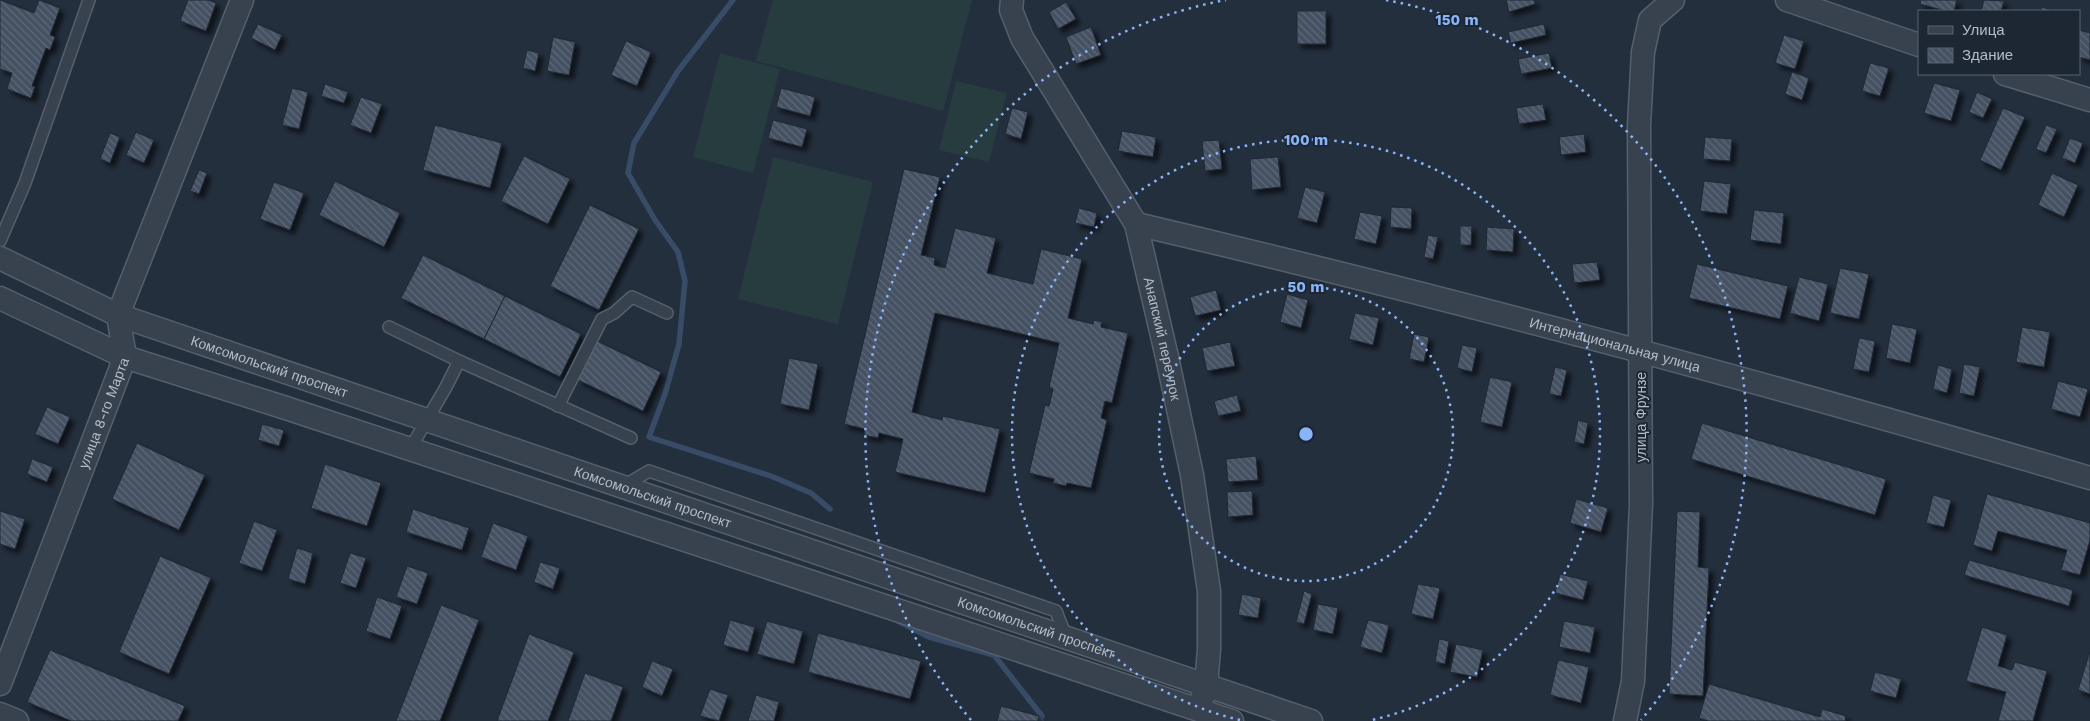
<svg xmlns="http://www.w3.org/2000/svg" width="2090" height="721" font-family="'Work Sans',sans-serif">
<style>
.pitch{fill:#263c3f}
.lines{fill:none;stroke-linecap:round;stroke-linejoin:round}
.stream{stroke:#394c67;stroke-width:5.5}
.building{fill:url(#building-back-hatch);stroke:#1f2835;filter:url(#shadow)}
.lane-casing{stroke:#565f6c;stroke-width:14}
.street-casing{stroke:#565f6c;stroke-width:25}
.lane{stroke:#38414e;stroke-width:11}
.street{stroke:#38414e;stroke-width:22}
.ring{fill:none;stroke:#8ab4f8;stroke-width:2.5;stroke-dasharray:2.5 5}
.labels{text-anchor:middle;stroke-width:4;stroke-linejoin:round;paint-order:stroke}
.street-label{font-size:14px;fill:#b4bcc9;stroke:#1d2633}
.centre{fill:#8ab4f8;stroke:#1d2633;stroke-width:2.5}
.ring-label{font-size:15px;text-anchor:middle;font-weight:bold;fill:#8ab4f8;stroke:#1d2633;stroke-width:4;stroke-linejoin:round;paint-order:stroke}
</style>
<defs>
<pattern id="building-back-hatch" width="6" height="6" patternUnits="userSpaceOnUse" patternTransform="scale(1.25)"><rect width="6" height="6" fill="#455162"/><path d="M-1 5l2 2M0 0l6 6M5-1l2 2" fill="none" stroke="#5d6877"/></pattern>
<filter id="shadow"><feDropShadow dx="4.5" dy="4.5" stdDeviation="2.5" flood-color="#0009"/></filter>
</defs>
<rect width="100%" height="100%" fill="#242f3e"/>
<g class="pitch">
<polygon points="773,0 972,0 943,111 756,61"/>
<polygon points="720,53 780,69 753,173 693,157"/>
<polygon points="956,81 1007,93 989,162 939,150"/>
<polygon points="773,157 873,182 838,324 738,299"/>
</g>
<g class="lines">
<g class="stream">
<polyline points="733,0 678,71 634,143 628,173 655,220 678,252 685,281 679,344 665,394 649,437 771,476 811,493 830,509"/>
<polyline points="898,621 929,637 994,655 1042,716 1041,721"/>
</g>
</g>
<g class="building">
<polygon points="0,0 34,13 39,0 60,8 50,35 55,37 50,50 46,48 32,86 35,87 31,98 7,89 12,73 0,69"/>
<polygon points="188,0 208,0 216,3 206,31 180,21"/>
<polygon points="1506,0 1534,0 1535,4 1509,12"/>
<polygon points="1921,0 1957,0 1954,11 1946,11 1920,4"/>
<polygon points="1984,0 2004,1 2001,11 1981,11"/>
<polygon points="1066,2 1076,19 1058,29 1049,12"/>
<polygon points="2042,7 2056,11 2041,11"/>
<rect x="1297" y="11" width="29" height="33"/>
<polygon points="258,24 282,35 275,50 251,38"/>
<polygon points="1544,24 1546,35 1511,43 1508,32"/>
<polygon points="1091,27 1101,55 1076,64 1066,37"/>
<polygon points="2079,30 2090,33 2090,60 2079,57"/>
<polygon points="1784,35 1804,41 1795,69 1775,63"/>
<polygon points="553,37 575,42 569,75 547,71"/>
<polygon points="626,41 651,52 637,86 611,75"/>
<polygon points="527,50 539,53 535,71 523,68"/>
<polygon points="1549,53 1552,68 1521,74 1518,59"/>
<polygon points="1870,63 1889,68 1880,96 1862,91"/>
<polygon points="1792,72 1809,78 1802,100 1785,94"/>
<polygon points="1934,83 1960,90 1951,121 1924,113"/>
<polygon points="325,84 348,92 344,103 321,96"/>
<polygon points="292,88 308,92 299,129 282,125"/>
<polygon points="781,88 815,97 810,116 776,107"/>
<polygon points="1977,92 1992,99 1983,118 1969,112"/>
<polygon points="361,97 382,104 371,133 350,125"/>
<polygon points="1543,104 1546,120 1519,124 1516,108"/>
<polygon points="1012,108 1028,112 1021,139 1005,134"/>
<polygon points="2003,108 2025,117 2001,170 1980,160"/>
<polygon points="773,120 807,129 802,147 768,138"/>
<polygon points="435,125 502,143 490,188 423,170"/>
<polygon points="2046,125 2057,129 2046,153 2036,149"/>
<polygon points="1122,131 1156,137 1153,157 1118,151"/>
<polygon points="136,132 154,140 144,163 126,155"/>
<polygon points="110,133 120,137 110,163 100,159"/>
<polygon points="1584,134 1586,152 1561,155 1559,137"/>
<polygon points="1705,137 1732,139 1730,161 1703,159"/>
<polygon points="2070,138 2083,143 2075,163 2062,158"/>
<polygon points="1219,140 1222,169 1205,171 1202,141"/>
<polygon points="524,156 570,179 548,224 501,201"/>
<polygon points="1278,157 1281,187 1252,190 1250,159"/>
<polygon points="904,169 940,177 921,255 935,258 934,265 945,268 955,228 996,238 987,273 1033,284 1041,249 1082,259 1068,318 1093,324 1094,320 1102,322 1101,327 1128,333 1112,403 1105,401 1101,418 1107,420 1091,488 1067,483 1066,486 1053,483 1054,479 1029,473 1045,405 1049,406 1053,389 1049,387 1059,343 935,313 912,412 942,420 943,416 1000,429 985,493 895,472 903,439 879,433 878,438 864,435 865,429 844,424"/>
<polygon points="199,170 207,173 199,194 190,191"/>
<polygon points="2052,173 2078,185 2064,217 2038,205"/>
<polygon points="335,181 400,213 384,247 319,215"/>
<polygon points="1704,181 1731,184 1727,214 1700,211"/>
<polygon points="274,182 304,193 290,230 260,219"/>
<polygon points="1305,187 1325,192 1317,223 1297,218"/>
<polygon points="590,205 639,229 599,310 550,286"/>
<polygon points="1391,207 1412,208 1411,229 1390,227"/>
<polygon points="1079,208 1097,213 1094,227 1075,223"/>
<polygon points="1754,210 1784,213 1781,244 1750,240"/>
<polygon points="1360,212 1382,216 1376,244 1354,239"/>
<polygon points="1460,226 1472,226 1471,245 1460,245"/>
<polygon points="1487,227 1514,229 1513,252 1486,250"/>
<polygon points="1428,235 1438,237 1433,259 1424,257"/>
<polygon points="423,255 505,296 484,339 401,298"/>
<polygon points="1597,262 1600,280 1574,283 1572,264"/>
<polygon points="1697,264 1788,286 1780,319 1689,298"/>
<polygon points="1840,268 1869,274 1859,319 1830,313"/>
<polygon points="1799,277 1828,284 1819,321 1790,313"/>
<polygon points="1216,290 1221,310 1195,316 1190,297"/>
<polygon points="1287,294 1308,300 1301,328 1280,322"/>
<polygon points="505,296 581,334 560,377 484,339"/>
<polygon points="1355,313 1379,318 1373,345 1349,339"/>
<polygon points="1892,324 1917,329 1910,363 1886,358"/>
<polygon points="2022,327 2050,332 2044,367 2016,362"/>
<polygon points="1414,334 1429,337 1424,362 1409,359"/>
<polygon points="1859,338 1875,341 1869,372 1853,369"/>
<polygon points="597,341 661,372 643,411 578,380"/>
<polygon points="1230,342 1235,366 1207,371 1202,348"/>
<polygon points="1462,345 1477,348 1472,372 1457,368"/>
<polygon points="789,358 818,364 809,410 780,404"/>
<polygon points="1964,364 1980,367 1974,396 1959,393"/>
<polygon points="1938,365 1952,369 1947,393 1933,389"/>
<polygon points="1555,367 1567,370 1561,396 1549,394"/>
<polygon points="1490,377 1512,382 1502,427 1480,422"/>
<polygon points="2058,381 2088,389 2080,417 2051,409"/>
<polygon points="1237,395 1241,411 1218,416 1214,401"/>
<polygon points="47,407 70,417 58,444 35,434"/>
<polygon points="1578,420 1588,423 1584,444 1574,442"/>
<polygon points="1702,423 1886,479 1875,515 1691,459"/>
<polygon points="262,424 284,430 279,446 258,440"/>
<polygon points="137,443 205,475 179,530 112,499"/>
<polygon points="1256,456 1258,480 1228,482 1226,459"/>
<polygon points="32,459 53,467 47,482 27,474"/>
<polygon points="325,464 381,483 367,526 311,508"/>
<polygon points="1252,491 1253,515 1228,517 1227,492"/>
<polygon points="1987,494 2090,523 2090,540 2080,575 2061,570 2067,550 1998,531 1992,551 1973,545"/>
<polygon points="1933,495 1951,500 1944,527 1926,523"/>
<polygon points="1576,499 1608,508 1601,532 1570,523"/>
<polygon points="413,509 469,528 462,550 406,532"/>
<polygon points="0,511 25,519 15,549 0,544"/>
<polygon points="1677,511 1700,512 1698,567 1709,568 1703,696 1669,694"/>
<polygon points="254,521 277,530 262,571 239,563"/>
<polygon points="493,523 528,536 516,570 481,557"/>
<polygon points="297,548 313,553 305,584 288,579"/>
<polygon points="350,553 366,558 356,588 340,583"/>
<polygon points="160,556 211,578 169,674 119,652"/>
<polygon points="1969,560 2073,590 2069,606 1964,575"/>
<polygon points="540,562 560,568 553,589 534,582"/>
<polygon points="407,566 428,573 417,604 396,597"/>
<polygon points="1560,574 1588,581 1583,600 1555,593"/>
<polygon points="1418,584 1440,588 1433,619 1411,614"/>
<polygon points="1304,591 1312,594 1304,624 1296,622"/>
<polygon points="1242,594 1261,598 1258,618 1238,615"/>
<polygon points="377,597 402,606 390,639 366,631"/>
<polygon points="1318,604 1338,608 1333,634 1313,630"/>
<polygon points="441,605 479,620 440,721 396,721"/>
<polygon points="730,620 755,627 748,652 723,645"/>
<polygon points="1368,620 1389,625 1382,653 1360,647"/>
<polygon points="767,621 803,631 794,664 757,654"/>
<polygon points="1564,621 1595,627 1590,653 1559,647"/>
<polygon points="1982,627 2007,635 1998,666 2012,670 2015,662 2047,671 2033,721 1998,721 2006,692 1966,681"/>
<polygon points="818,633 921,661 910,699 808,672"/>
<polygon points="529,634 574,652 548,721 497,721"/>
<polygon points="1439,639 1449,641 1445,664 1435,662"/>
<polygon points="1456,644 1483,650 1477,677 1450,672"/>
<polygon points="50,650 185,706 178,721 71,721 27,702"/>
<polygon points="2090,651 2090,694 2078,690"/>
<polygon points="1558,660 1589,667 1581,703 1550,695"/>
<polygon points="652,661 673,669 662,696 642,687"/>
<polygon points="1875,672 1901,679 1896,698 1870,691"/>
<polygon points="585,673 623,687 611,721 568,721"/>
<polygon points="1709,684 1820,717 1822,709 1846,716 1845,721 1708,721 1699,718"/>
<polygon points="710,689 728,695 719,721 700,716"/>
<polygon points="756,695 779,702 774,721 748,721"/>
<polygon points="1001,706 1039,716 1038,721 997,721"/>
</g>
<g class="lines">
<defs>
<g id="lane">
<polyline points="0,241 25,183 89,0"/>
<polyline points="389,327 459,361 446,387 410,449"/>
<polyline points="459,361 631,438"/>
<polyline points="558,406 602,319 614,313 632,297 667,313"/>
<polyline points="622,487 649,471 1056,611 1066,637"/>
</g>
<g id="street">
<path id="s1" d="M1012,0L1011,10L1022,38L1136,224L1167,357L1192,475L1209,591V649L1206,686L1202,699"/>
<polyline points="1787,0 1919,45"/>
<polyline points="2005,74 2090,100"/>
<path id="s2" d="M1136,224C1456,299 1774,385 2090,478"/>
<path id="s3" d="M0,258L118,315L1311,721"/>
<polyline points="0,298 125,357 286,408 1232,721"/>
<path id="s4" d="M0,684L125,357L118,315L242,0"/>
<polyline points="0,714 17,721"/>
<polyline points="1625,721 1633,681 1641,504 1639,125 1643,52 1650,20 1673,0"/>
</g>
</defs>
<use href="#lane" class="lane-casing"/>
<use href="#street" class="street-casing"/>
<use href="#lane" class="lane"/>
<use href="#street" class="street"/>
</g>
<g class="ring">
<circle cx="1306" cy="434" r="147"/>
<path d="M1240 720A294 294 0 1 1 1372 720"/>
<path d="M971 720A441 441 0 0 1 1226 0M1386 0A441 441 0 0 1 1641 720"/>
</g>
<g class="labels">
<g class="street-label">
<text dy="5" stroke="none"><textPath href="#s1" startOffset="376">Анапский переулок</textPath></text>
<text dy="5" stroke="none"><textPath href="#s2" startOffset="494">Интернациональная улица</textPath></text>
<text dy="5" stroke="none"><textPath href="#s3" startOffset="291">Комсомольский проспект</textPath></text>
<text dy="5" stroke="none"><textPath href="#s4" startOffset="290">улица 8-го Марта</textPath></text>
<text transform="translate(1641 417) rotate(-90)" y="5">улица Фрунзе</text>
<text dy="5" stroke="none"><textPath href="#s3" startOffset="696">Комсомольский проспект</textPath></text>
<text dy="5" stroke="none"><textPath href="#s3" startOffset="1101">Комсомольский проспект</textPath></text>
</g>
</g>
<circle cx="1306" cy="434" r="8" class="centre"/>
<g class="ring-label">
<text x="1457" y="25">150 m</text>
<text x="1306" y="145">100 m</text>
<text x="1306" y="292">50 m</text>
</g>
<rect x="1918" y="10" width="162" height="65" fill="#1d2633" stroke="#59626f"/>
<rect x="1928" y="26" width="25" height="8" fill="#38414e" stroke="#59626f"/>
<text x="1962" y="35" font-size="15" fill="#b4bcc9">Улица</text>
<rect x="1928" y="48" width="25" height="15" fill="url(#building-back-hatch)" stroke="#59626f"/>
<text x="1962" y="60" font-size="15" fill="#b4bcc9">Здание</text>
</svg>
